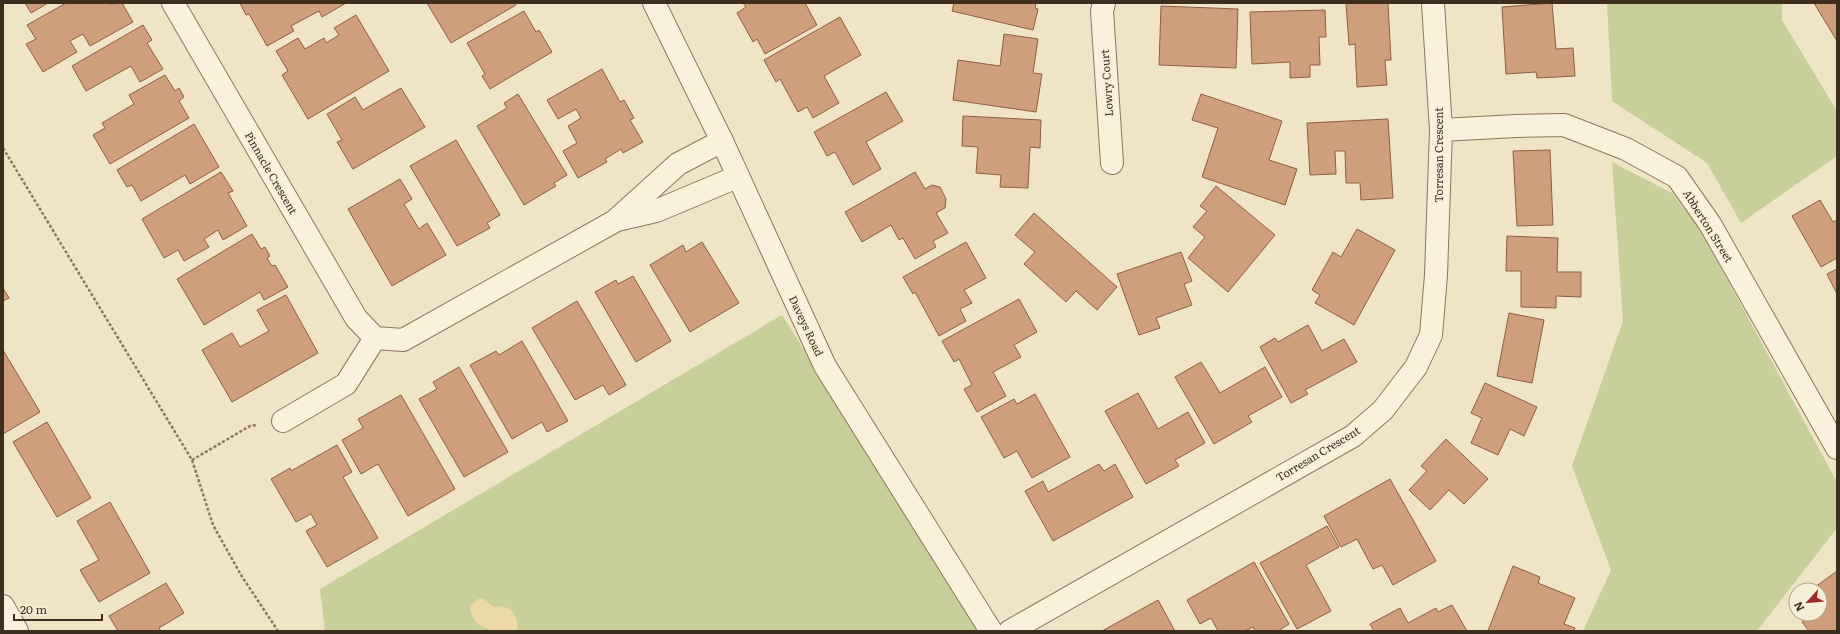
<svg xmlns="http://www.w3.org/2000/svg" width="1840" height="634" font-family="Literata,serif">
<style>
.green{fill:#c9cf9b}
.sand{fill:#ecd9a5}
.building{fill:#cf9f7d;stroke:#8d5f41}
.lines{fill:none;stroke-linecap:round;stroke-linejoin:round}
.minor-casing{stroke:#8d765c;stroke-width:24}
.path{stroke:#8d765c;stroke-width:2.5;stroke-dasharray:3 2;stroke-linecap:butt}
.minor{stroke:#faf1dc;stroke-width:22}
.labels{text-anchor:middle;stroke-width:3.5;stroke-linejoin:round;paint-order:stroke}
.street-label{font-size:11px;fill:#3d2e20;stroke:#f7eed8}
</style>
<rect width="100%" height="100%" fill="#f0e4c8"/>
<g class="green">
<polygon points="1607,3 1782,3 1782,20 1837,111 1837,156 1741,223 1707,163 1612,101"/>
<polygon points="1612,162 1672,193 1701,231 1837,482 1837,528 1757,631 1583,631 1611,570 1572,466 1623,321"/>
<polygon points="782,315 985,631 325,631 320,589"/>
</g>
<path class="sand" d="M478,599H484L494,607C508,603 520,615 517,630C514,631 509,631 505,631C488,631 471,626 470,606Z"/>
<g class="building">
<polygon points="25,3 48,3 31,13"/>
<polygon points="66,3 110,3 110,4 122,3 133,22 90,46 83,34 70,41 77,52 43,72 26,44 36,39 27,25"/>
<polygon points="240,3 346,3 322,17 319,11 291,26 294,31 267,46 249,14 246,15"/>
<polygon points="427,3 515,3 516,5 451,43"/>
<polygon points="743,3 805,3 817,25 765,54 757,39 753,42 737,13 746,7"/>
<polygon points="954,3 1036,3 1035,8 1038,9 1033,30 952,11"/>
<polygon points="1346,3 1388,3 1391,60 1385,60 1387,85 1357,87 1355,44 1349,45"/>
<polygon points="1552,3 1556,49 1573,48 1575,76 1537,78 1536,72 1506,74 1502,7"/>
<polygon points="1814,3 1837,3 1837,41"/>
<polygon points="1161,6 1238,9 1236,68 1159,65"/>
<polygon points="1325,10 1326,37 1319,37 1320,65 1310,65 1310,77 1290,78 1290,62 1252,64 1250,12"/>
<polygon points="524,11 536,32 539,30 552,52 490,89 482,76 485,74 467,43"/>
<polygon points="356,15 389,71 308,119 282,75 288,71 276,51 298,38 305,49 324,38 326,43 339,35 334,28"/>
<polygon points="840,17 861,55 824,76 839,103 813,118 807,107 798,112 780,79 776,82 764,60"/>
<polygon points="143,25 152,40 147,43 163,69 140,82 131,66 86,91 72,66"/>
<polygon points="1004,34 1038,39 1033,73 1042,74 1036,112 953,100 958,60 1000,66"/>
<polygon points="602,69 620,102 624,100 634,118 630,120 643,142 623,153 621,149 605,159 607,162 578,178 563,151 577,143 568,126 581,118 576,109 558,119 547,100"/>
<polygon points="165,75 175,91 179,88 184,97 179,101 189,118 110,164 93,135 105,128 102,123 134,104 129,95"/>
<polygon points="401,88 425,127 353,169 337,142 342,140 327,114 355,97 363,110"/>
<polygon points="886,92 903,121 866,142 881,169 853,185 835,152 827,156 814,132"/>
<polygon points="518,94 567,175 554,183 556,186 524,205 477,126 507,108 504,103"/>
<polygon points="1201,94 1282,121 1269,160 1297,169 1285,205 1202,177 1218,128 1192,120"/>
<polygon points="963,116 1041,120 1040,148 1030,147 1028,188 1000,187 1001,175 976,173 978,147 962,146"/>
<polygon points="1388,119 1393,198 1361,200 1360,183 1346,183 1345,151 1335,151 1336,174 1310,175 1307,123"/>
<polygon points="194,124 219,167 190,184 185,175 141,201 132,185 127,187 117,170"/>
<polygon points="456,140 500,215 487,223 490,228 457,246 410,166"/>
<polygon points="1550,150 1553,225 1517,226 1513,151"/>
<polygon points="221,172 233,191 228,193 247,226 223,240 218,230 204,239 209,247 184,261 178,250 164,258 142,219"/>
<polygon points="915,172 925,189 932,185 940,187 946,199 945,208 936,213 948,233 933,241 936,247 915,259 903,238 899,240 891,225 862,242 845,212"/>
<polygon points="400,179 412,199 404,204 419,229 427,223 446,255 392,286 348,209"/>
<polygon points="1216,186 1275,235 1228,292 1188,258 1205,237 1193,227 1207,211 1200,206"/>
<polygon points="1820,200 1833,222 1837,220 1837,258 1821,267 1792,216"/>
<polygon points="1034,213 1117,287 1097,310 1076,291 1066,302 1024,264 1035,252 1015,235"/>
<polygon points="1357,229 1395,250 1354,325 1315,303 1320,295 1312,290 1333,252 1341,257"/>
<polygon points="252,234 261,249 265,247 270,256 267,258 272,266 275,265 288,287 264,300 260,292 204,325 177,279"/>
<polygon points="1507,236 1558,238 1557,272 1581,272 1581,297 1556,296 1556,308 1521,307 1521,271 1506,271"/>
<polygon points="702,242 739,303 690,332 650,265 683,245 686,252"/>
<polygon points="966,242 986,278 964,290 972,303 960,309 966,321 939,336 915,292 913,294 903,277"/>
<polygon points="1181,252 1192,281 1184,284 1192,305 1156,318 1160,328 1139,335 1117,274"/>
<polygon points="1837,269 1837,294 1827,274"/>
<polygon points="633,276 671,341 636,362 595,292 616,280 618,284"/>
<polygon points="3,288 9,298 3,301"/>
<polygon points="286,295 318,353 232,402 202,350 232,333 240,347 269,331 257,310"/>
<polygon points="1019,299 1037,332 1014,345 1021,357 993,372 1006,396 977,412 964,389 972,385 959,359 954,362 942,341"/>
<polygon points="577,301 626,385 609,395 603,385 575,400 532,328"/>
<polygon points="1509,313 1544,320 1532,383 1497,376"/>
<polygon points="1308,325 1322,351 1344,339 1357,362 1305,390 1308,394 1291,403 1260,347 1275,338 1278,342"/>
<polygon points="522,341 568,421 547,432 542,422 512,439 470,365 496,351 499,355"/>
<polygon points="3,350 40,412 3,434"/>
<polygon points="1201,362 1220,393 1265,367 1282,397 1248,416 1252,422 1214,444 1175,377"/>
<polygon points="459,367 508,452 464,477 419,399 437,389 433,382"/>
<polygon points="1485,383 1537,407 1524,436 1510,429 1498,455 1471,443 1482,418 1471,413"/>
<polygon points="1138,393 1158,429 1188,412 1205,443 1175,460 1179,466 1146,484 1105,411"/>
<polygon points="1035,394 1070,457 1032,478 1017,451 1004,458 981,417 1014,399 1017,404"/>
<polygon points="401,395 455,489 408,516 378,464 361,474 342,440 363,428 358,419"/>
<polygon points="47,422 91,498 57,517 13,442"/>
<polygon points="1446,439 1488,479 1464,504 1449,490 1430,510 1409,490 1427,471 1421,466"/>
<polygon points="337,445 352,472 343,477 378,538 327,567 306,531 317,525 311,514 296,522 271,479 290,468 291,471"/>
<polygon points="1099,464 1104,471 1115,464 1133,497 1053,541 1025,491 1043,481 1048,492"/>
<polygon points="1390,479 1436,561 1393,585 1382,565 1373,569 1357,539 1341,547 1324,516"/>
<polygon points="110,502 150,573 99,602 80,570 99,560 77,521"/>
<polygon points="1327,526 1339,547 1306,565 1331,611 1297,629 1260,563"/>
<polygon points="1254,562 1289,624 1278,631 1255,631 1253,627 1245,631 1218,631 1211,618 1200,624 1187,600"/>
<polygon points="1513,566 1540,577 1538,583 1575,598 1564,624 1575,628 1574,631 1488,631"/>
<polygon points="1837,571 1837,631 1809,631 1802,622 1814,614 1820,614 1820,590 1811,590"/>
<polygon points="166,583 184,613 159,628 161,631 118,631 109,616"/>
<polygon points="1158,600 1175,631 1102,631"/>
<polygon points="1452,605 1467,631 1374,631 1370,624 1400,608 1408,623 1436,608 1438,612"/>
</g>
<g class="lines">
<defs>
<g id="minor">
<polyline points="173,3 356,318 375,338 403,340 615,221 678,164 722,141"/>
<polyline points="654,3 722,141 825,366 991,631"/>
<polyline points="1104,3 1102,11 1112,163"/>
<polyline points="1441,130 1516,126 1564,125 1626,149 1677,177 1710,224 1837,448"/>
<polyline points="617,220 656,211 737,177"/>
<polyline points="283,421 346,384 375,338"/>
<polyline points="3,606 17,631"/>
<polyline points="1010,631 1353,436 1383,410 1416,367 1431,335 1436,275 1441,130 1433,3"/>
</g>
</defs>
<use href="#minor" class="minor-casing"/>
<g class="path">
<polyline points="3,148 192,460 213,525 241,575 278,631"/>
<polyline points="192,460 250,426 257,425"/>
</g>
<use href="#minor" class="minor"/>
</g>
<g class="labels">
<g class="street-label">
<text transform="translate(1107 83) rotate(-94)" y="4">Lowry Court</text>
<text transform="translate(1439 155) rotate(-90)" y="4">Torresan Crescent</text>
<text transform="translate(271 173) rotate(60)" y="4">Pinnacle Crescent</text>
<text transform="translate(1708 226) rotate(58)" y="4">Abberton Street</text>
<text transform="translate(806 326) rotate(65)" y="4">Daveys Road</text>
<text transform="translate(1318 454) rotate(-31)" y="4">Torresan Crescent</text>
</g>
</g>
<rect width="1840" height="634" fill="none" stroke="#3d2e20" stroke-width="8"/>
<g transform="translate(1808 602) rotate(243)"><circle r="19" fill="#f7eed8" stroke="#ada18e"/>
<path d="M0-3L7 15L0 10L-7 15Z" fill="#9e2a2b"/>
<text y="-6" font-size="11" font-weight="bold" text-anchor="middle" fill="#3d2e20">N</text>
</g>
<path d="M14 614v6h88v-6" fill="none" stroke="#3d2e20" stroke-width="2"/>
<text x="20" y="614" font-size="12" fill="#3d2e20" stroke="#f7eed8" stroke-width="3" paint-order="stroke">20 m</text>
</svg>
